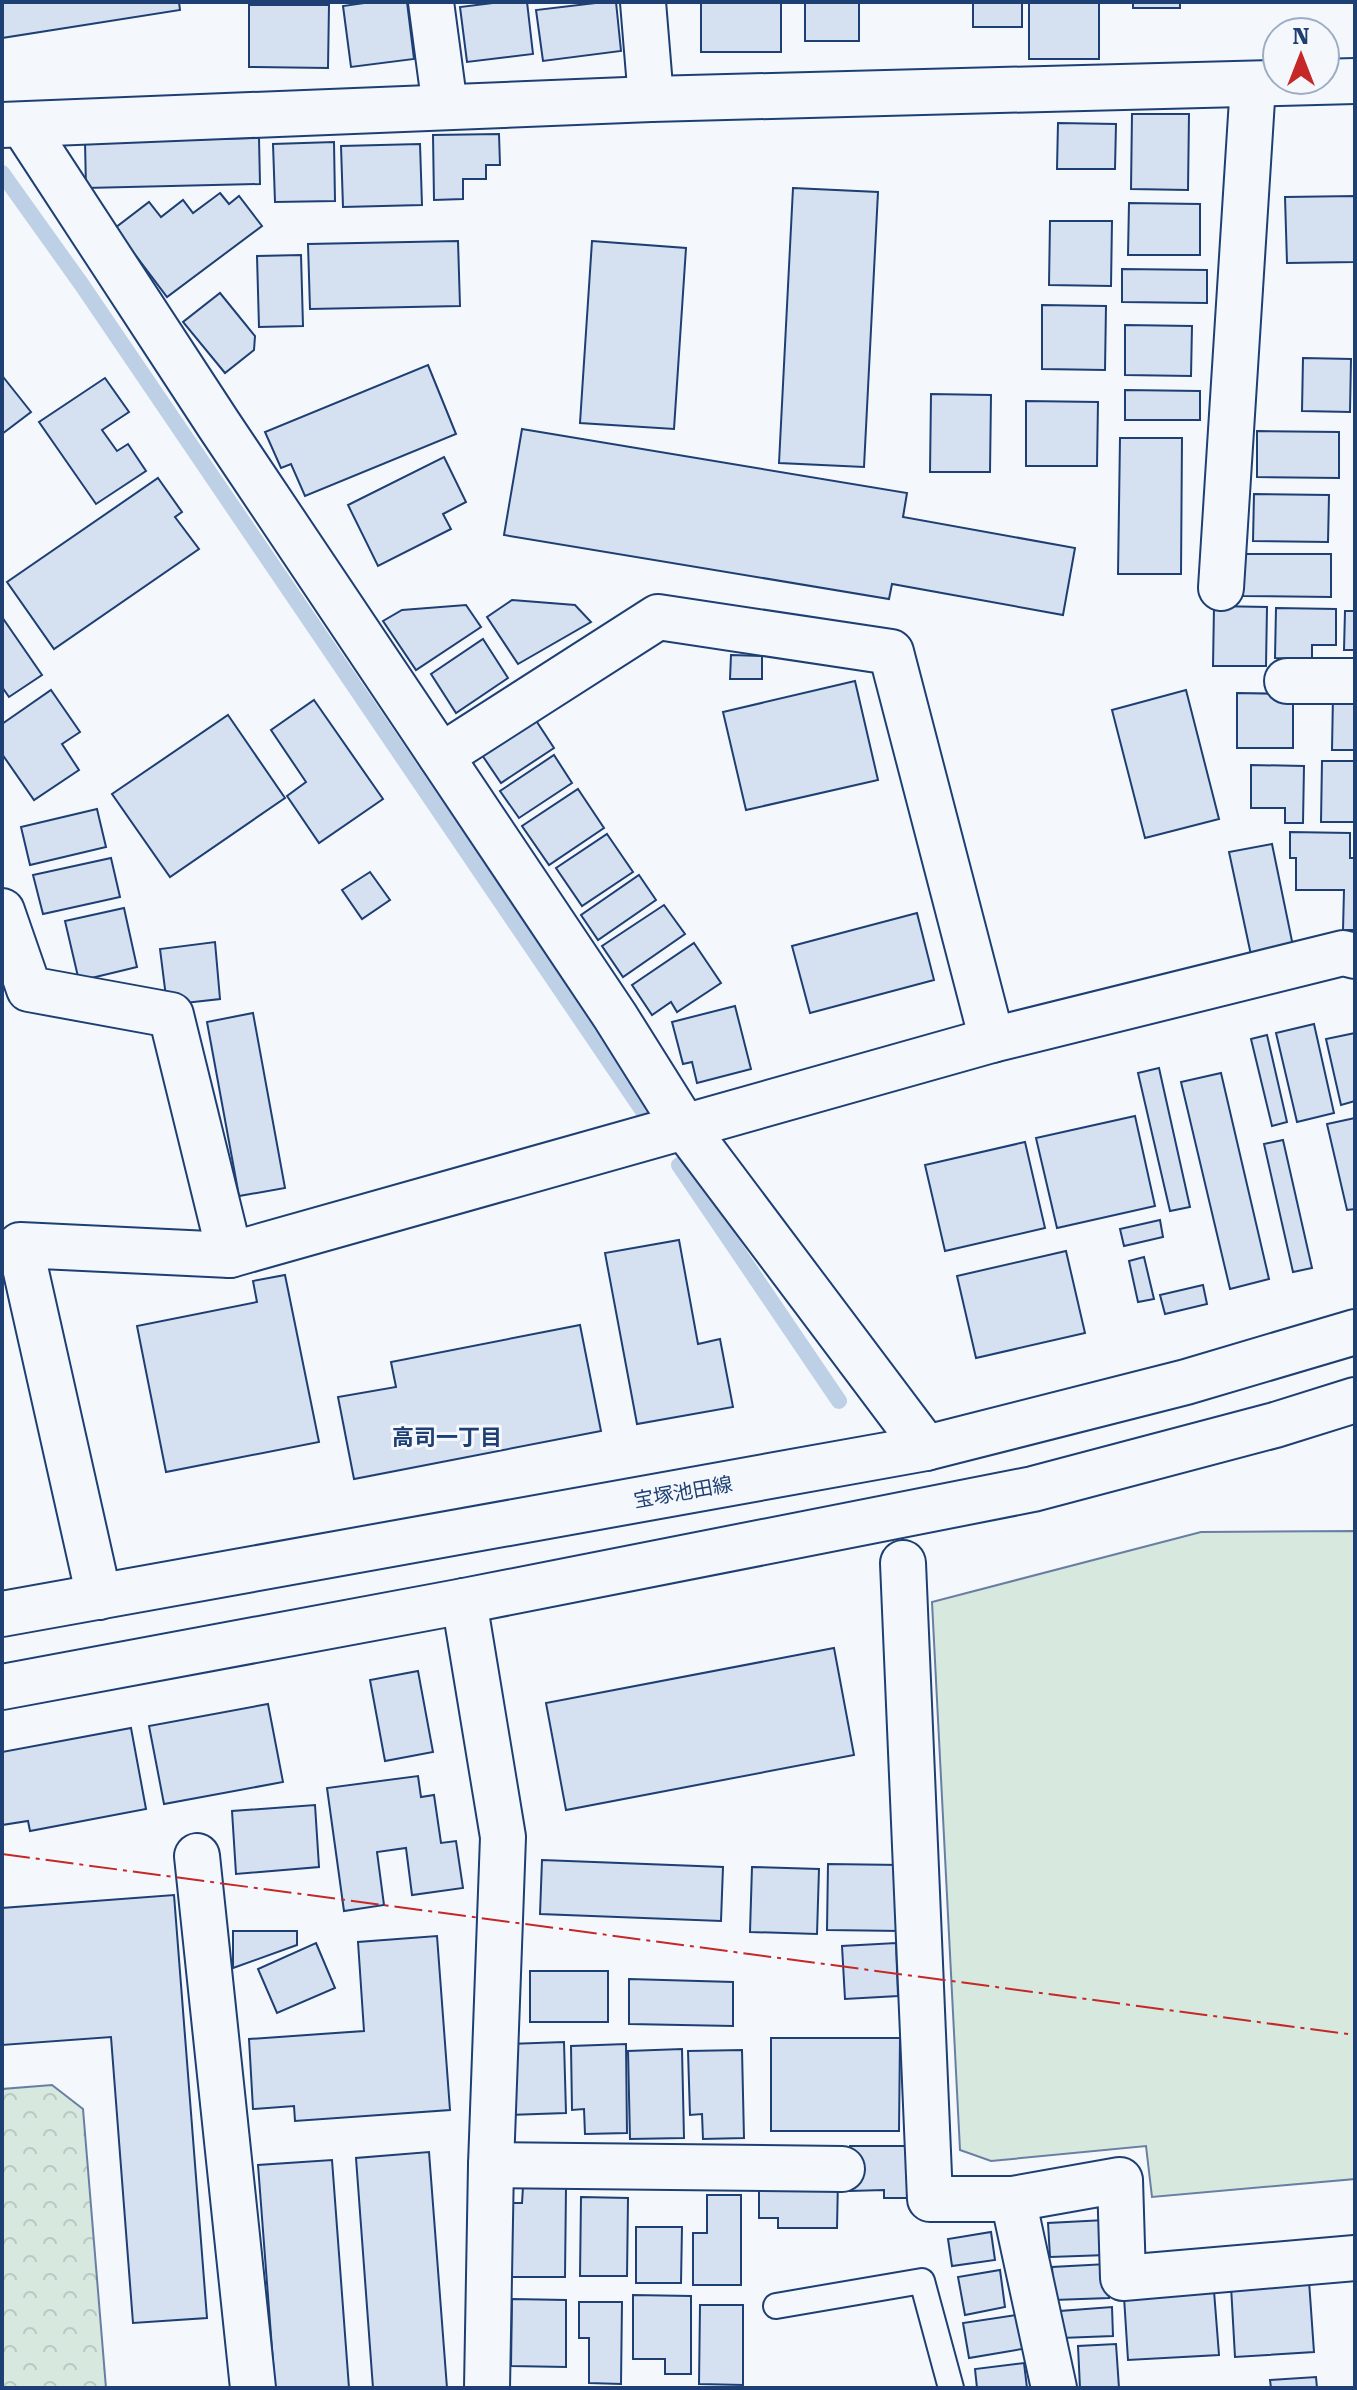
<svg xmlns="http://www.w3.org/2000/svg" width="1357" height="2390" font-family="'Roboto Serif','Noto Sans JP',serif">
<style>
.grass{fill:#d7e8df;stroke:#687fa3;stroke-width:2}
.park{fill:url(#park-crowns);stroke:#687fa3;stroke-width:2}
.lines{fill:none;stroke-linecap:round;stroke-linejoin:round}
.stream{stroke:#bed0e5;stroke-width:16}
.building{fill:#d5e0f0;stroke:#1d3f73;stroke-width:2}
.lane-casing{stroke:#1d3f73;stroke-width:28}
.street-casing{stroke:#1d3f73;stroke-width:48}
.secondary-casing{stroke:#1d3f73;stroke-width:48}
.lane{stroke:#f4f7fb;stroke-width:24}
.street{stroke:#f4f7fb;stroke-width:44}
.secondary{stroke:#f4f7fb;stroke-width:44}
.power{stroke:#c62828;stroke-width:2;stroke-dasharray:28 6 4 6;stroke-linecap:butt}
.labels{text-anchor:middle;stroke-width:6;stroke-linejoin:round;paint-order:stroke}
.street-label{font-size:20px;fill:#1d3f73;stroke:#f4f7fb}
.neighbourhood-label{font-size:22px;font-weight:bold;fill:#1d3f73;stroke:#f4f7fb}
</style>
<defs>
<pattern id="park-crowns" width="20" height="18" patternUnits="userSpaceOnUse" patternTransform="scale(2)"><rect width="20" height="18" fill="#d7e8df"/><path d="M2 6a3 3 0 1 1 6 0M12 15a3 3 0 1 1 6 0" fill="none" stroke="#b8c8c3"/></pattern>
</defs>
<rect width="100%" height="100%" fill="#f4f7fb"/>
<polygon class="grass" points="1355,1531 1355,2179 1152,2197 1146,2146 991,2161 960,2150 932,1602 1201,1532"/>
<polygon class="park" points="52,2085 83,2109 106,2388 2,2388 2,2089"/>
<g class="lines">
<g class="stream">
<polyline points="2,173 82,285 645,1114"/>
<polyline points="679,1165 839,1401"/>
</g>
</g>
<g class="building">
<polygon points="2,2 179,2 180,10 2,38"/>
<polygon points="371,2 407,2 414,59 351,67 343,6"/>
<polygon points="501,2 527,2 533,54 467,62 460,7"/>
<polygon points="604,2 616,2 621,51 543,61 536,10"/>
<rect x="701" y="2" width="80" height="50"/>
<rect x="805" y="2" width="54" height="39"/>
<rect x="973" y="2" width="49" height="25"/>
<rect x="1029" y="2" width="70" height="57"/>
<rect x="1133" y="2" width="47" height="6"/>
<polygon points="249,5 329,5 328,68 249,67"/>
<polygon points="1132,114 1189,114 1188,190 1131,189"/>
<polygon points="1058,123 1116,124 1115,169 1057,169"/>
<polygon points="499,134 500,165 486,165 486,179 463,179 463,199 434,200 433,135"/>
<polygon points="259,138 260,184 86,188 85,142"/>
<polygon points="334,142 335,201 275,202 273,144"/>
<polygon points="420,144 422,205 343,207 341,146"/>
<polygon points="793,188 878,192 864,467 779,463"/>
<polygon points="220,193 229,204 239,196 262,226 167,297 115,228 149,202 161,217 183,200 193,213"/>
<polygon points="1355,196 1355,262 1287,263 1285,197"/>
<polygon points="1129,203 1200,204 1200,255 1128,255"/>
<polygon points="1050,221 1112,221 1111,286 1049,285"/>
<polygon points="458,241 460,306 310,309 308,244"/>
<polygon points="592,241 686,248 674,429 580,423"/>
<polygon points="301,255 303,326 259,327 257,256"/>
<polygon points="1122,269 1207,270 1207,303 1122,302"/>
<polygon points="220,293 255,336 254,350 225,373 183,322"/>
<polygon points="1042,305 1106,306 1105,370 1042,369"/>
<polygon points="1125,325 1192,326 1191,376 1125,375"/>
<polygon points="1303,358 1351,359 1350,412 1302,411"/>
<polygon points="428,365 456,434 305,496 291,464 281,468 265,432"/>
<polygon points="4,378 31,412 2,434 2,380"/>
<polygon points="105,378 129,412 102,430 117,451 128,444 146,471 96,504 39,422"/>
<polygon points="1125,390 1200,391 1200,420 1125,420"/>
<polygon points="931,394 991,395 990,472 930,472"/>
<polygon points="1026,401 1098,402 1097,466 1026,466"/>
<polygon points="522,429 907,493 903,517 1075,548 1063,615 892,584 889,599 504,535"/>
<polygon points="1257,431 1339,432 1339,478 1257,477"/>
<polygon points="1120,438 1182,438 1181,574 1118,574"/>
<polygon points="444,457 466,502 443,514 451,529 378,566 348,505"/>
<polygon points="158,478 182,512 175,517 199,549 54,649 7,582"/>
<polygon points="1254,494 1329,495 1328,542 1253,541"/>
<polygon points="1243,554 1331,554 1331,597 1243,596"/>
<polygon points="512,600 575,605 591,622 518,664 487,617"/>
<polygon points="466,605 481,627 416,670 383,621 402,610"/>
<polygon points="1214,606 1267,607 1266,666 1213,666"/>
<polygon points="1276,608 1336,609 1336,645 1312,645 1312,659 1275,658"/>
<polygon points="1345,611 1355,611 1355,650 1344,650"/>
<polygon points="2,617 42,675 9,697 2,687"/>
<polygon points="483,639 508,678 456,713 431,674"/>
<polygon points="731,655 762,656 762,679 730,679"/>
<polygon points="855,681 878,780 746,810 723,712"/>
<polygon points="51,690 80,732 62,744 79,770 34,800 2,754 2,724"/>
<polygon points="1186,690 1219,819 1145,838 1112,710"/>
<polygon points="1237,693 1293,694 1293,748 1237,748"/>
<polygon points="1333,696 1355,696 1355,750 1332,750"/>
<polygon points="314,700 383,799 319,843 287,796 306,782 271,730"/>
<polygon points="228,715 285,798 170,877 112,794"/>
<polygon points="535,719 554,748 501,783 482,755"/>
<polygon points="554,755 572,783 519,818 500,791"/>
<polygon points="1322,761 1355,761 1355,822 1321,822"/>
<polygon points="1251,765 1304,766 1303,823 1285,823 1285,808 1251,808"/>
<polygon points="578,789 604,828 549,865 522,826"/>
<polygon points="97,809 106,847 30,865 21,827"/>
<polygon points="1290,832 1350,833 1350,858 1355,858 1355,930 1343,930 1344,890 1296,890 1296,858 1290,858"/>
<polygon points="607,834 633,872 582,906 556,868"/>
<polygon points="1272,844 1293,946 1251,955 1229,852"/>
<polygon points="111,858 120,897 43,914 33,875"/>
<polygon points="370,872 390,900 362,919 342,890"/>
<polygon points="639,875 656,900 598,940 581,915"/>
<polygon points="664,905 685,934 623,977 602,946"/>
<polygon points="124,908 137,967 79,981 65,921"/>
<polygon points="917,913 934,980 810,1013 792,946"/>
<polygon points="215,942 220,999 167,1005 160,949"/>
<polygon points="694,943 721,983 677,1012 671,1002 652,1015 632,985"/>
<polygon points="735,1006 751,1069 697,1083 692,1062 683,1064 672,1022"/>
<polygon points="253,1013 285,1188 239,1196 207,1022"/>
<polygon points="1314,1024 1334,1113 1297,1122 1276,1033"/>
<polygon points="1355,1033 1355,1101 1341,1105 1326,1039"/>
<polygon points="1267,1035 1287,1122 1272,1126 1251,1039"/>
<polygon points="1159,1068 1190,1207 1170,1211 1138,1073"/>
<polygon points="1221,1073 1269,1279 1230,1289 1181,1082"/>
<polygon points="1135,1116 1155,1206 1057,1228 1036,1138"/>
<polygon points="1355,1118 1355,1209 1347,1210 1327,1124"/>
<polygon points="1283,1140 1312,1268 1293,1272 1264,1144"/>
<polygon points="1025,1142 1045,1228 945,1251 925,1165"/>
<polygon points="1160,1220 1163,1237 1124,1246 1120,1229"/>
<polygon points="679,1240 698,1344 720,1339 733,1407 637,1424 605,1253"/>
<polygon points="1066,1251 1085,1333 976,1358 957,1276"/>
<polygon points="1144,1257 1154,1299 1138,1302 1129,1261"/>
<polygon points="285,1275 319,1442 166,1472 137,1326 257,1302 253,1281"/>
<polygon points="1203,1285 1207,1304 1165,1314 1160,1295"/>
<polygon points="580,1325 601,1431 354,1479 338,1397 396,1387 391,1362"/>
<polygon points="834,1648 854,1755 566,1810 546,1703"/>
<polygon points="418,1671 433,1752 385,1761 370,1680"/>
<polygon points="268,1704 283,1782 164,1804 149,1726"/>
<polygon points="131,1728 146,1809 30,1831 28,1821 2,1825 2,1752"/>
<polygon points="418,1776 421,1797 434,1795 441,1843 456,1841 463,1888 412,1895 406,1848 377,1852 384,1905 344,1911 327,1788"/>
<polygon points="315,1805 319,1867 236,1874 232,1811"/>
<polygon points="542,1860 723,1867 721,1921 540,1914"/>
<polygon points="828,1864 901,1865 901,1931 827,1930"/>
<polygon points="752,1867 819,1869 817,1934 750,1932"/>
<polygon points="174,1895 207,2318 133,2323 111,2037 2,2045 2,1908"/>
<polygon points="233,1931 297,1931 297,1945 233,1968"/>
<polygon points="437,1936 450,2110 295,2121 294,2106 253,2109 249,2039 364,2031 358,1942"/>
<polygon points="316,1943 335,1988 277,2013 258,1969"/>
<polygon points="896,1943 898,1996 845,1999 842,1946"/>
<rect x="530" y="1971" width="78" height="51"/>
<polygon points="629,1979 733,1982 733,2026 629,2024"/>
<polygon points="771,2038 900,2038 899,2131 771,2131"/>
<polygon points="564,2042 566,2113 508,2115 506,2044"/>
<polygon points="626,2044 627,2133 585,2134 584,2109 572,2110 571,2046"/>
<polygon points="682,2049 684,2138 630,2139 628,2051"/>
<polygon points="742,2050 744,2138 703,2139 702,2114 690,2115 688,2051"/>
<polygon points="850,2146 915,2146 915,2198 884,2198 884,2190 850,2191"/>
<polygon points="429,2152 447,2388 373,2388 356,2158"/>
<polygon points="332,2160 349,2388 275,2388 258,2165"/>
<polygon points="759,2178 838,2179 837,2228 778,2228 778,2218 759,2218"/>
<polygon points="523,2187 566,2187 565,2277 508,2277 508,2203 522,2203"/>
<polygon points="707,2195 741,2195 741,2285 693,2285 693,2233 707,2233"/>
<polygon points="581,2197 628,2198 627,2276 580,2276"/>
<polygon points="1105,2220 1107,2255 1050,2257 1048,2223"/>
<polygon points="636,2227 682,2227 681,2283 636,2283"/>
<polygon points="991,2232 995,2260 952,2266 948,2239"/>
<polygon points="1107,2264 1109,2298 1054,2300 1052,2267"/>
<polygon points="1000,2270 1005,2307 965,2315 958,2277"/>
<polygon points="1309,2281 1314,2352 1235,2357 1231,2286"/>
<polygon points="1214,2291 1219,2355 1128,2360 1124,2297"/>
<polygon points="633,2295 691,2296 691,2374 665,2374 665,2359 633,2359"/>
<polygon points="512,2299 566,2300 566,2367 511,2366"/>
<polygon points="579,2302 622,2302 621,2384 589,2383 589,2338 579,2338"/>
<polygon points="700,2305 743,2305 743,2385 699,2384"/>
<polygon points="1112,2307 1113,2336 1061,2338 1060,2311"/>
<polygon points="1023,2314 1028,2348 969,2358 963,2323"/>
<polygon points="1116,2344 1119,2388 1080,2388 1078,2346"/>
<polygon points="1024,2363 1027,2388 977,2388 975,2369"/>
<polygon points="1316,2377 1317,2388 1271,2388 1270,2380"/>
</g>
<g class="lines">
<defs>
<polyline id="lane" points="776,2306 922,2281 951,2388"/>
<g id="street">
<polyline points="431,2 445,107"/>
<polyline points="643,2 651,99"/>
<polyline points="2,125 651,99 1355,81"/>
<polyline points="23,125 219,425 615,1016 684,1126 926,1448"/>
<polyline points="1221,588 1253,84"/>
<polyline points="1287,681 1355,681"/>
<polyline points="441,756 658,617 891,652 992,1040"/>
<polyline points="2,911 29,989 171,1015 230,1255"/>
<polyline points="903,1563 930,2199 1013,2199 1120,2180 1123,2278 1355,2258"/>
<polyline points="99,1597 20,1245 230,1255 992,1040 1343,953 1355,956"/>
<polyline points="464,1601 503,1837 491,2165 487,2388"/>
<polyline points="197,1856 253,2388"/>
<polyline points="491,2165 842,2169"/>
<polyline points="1013,2199 1054,2388"/>
</g>
<g id="secondary">
<polyline points="2,1614 926,1448 1186,1382 1355,1332"/>
<polyline points="2,1687 464,1601 1033,1489 1275,1425 1355,1400"/>
</g>
</defs>
<use href="#lane" class="lane-casing"/>
<use href="#street" class="street-casing"/>
<use href="#secondary" class="secondary-casing"/>
<use href="#lane" class="lane"/>
<use href="#street" class="street"/>
<use href="#secondary" class="secondary"/>
<polyline class="power" points="2,1854 1355,2035"/>
</g>
<g class="labels">
<g class="street-label">
<text transform="translate(683 1492) rotate(-10)" y="7">宝塚池田線</text>
</g>
<g class="neighbourhood-label">
<text x="447" y="1445">高司一丁目</text>
</g>
</g>
<rect width="1357" height="2390" fill="none" stroke="#1d3f73" stroke-width="8"/>
<g transform="translate(1301 56)"><circle r="38" fill="#f4f7fb" stroke="#9eadc5" stroke-width="2"/>
<path d="M0-6L14 30L0 20L-14 30Z" fill="#c62828"/>
<text y="-12" font-size="22" font-weight="bold" text-anchor="middle" fill="#1d3f73">N</text>
</g>
</svg>
